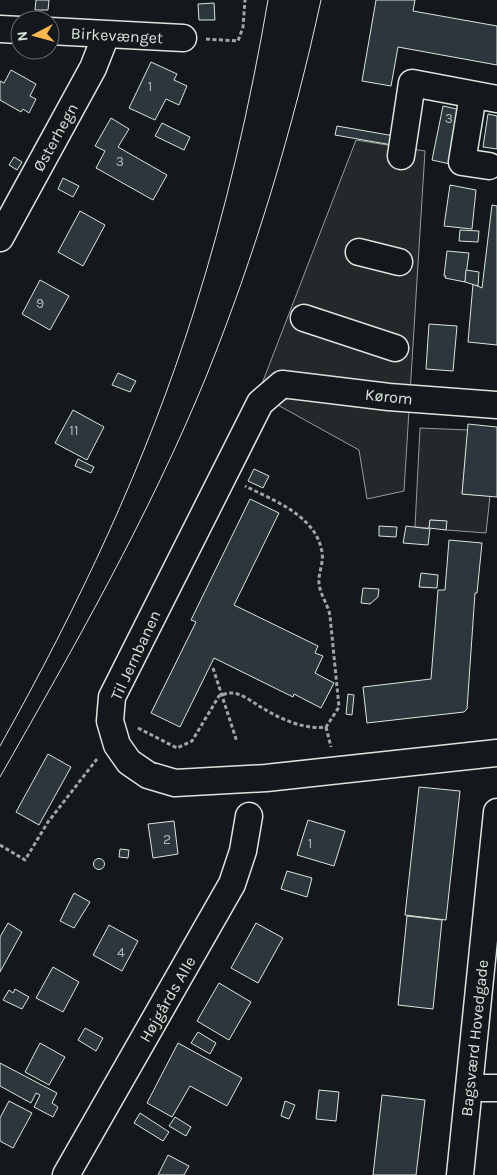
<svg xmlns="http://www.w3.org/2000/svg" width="497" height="1175" font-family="Karla,sans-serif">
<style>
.parking{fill:#24282b;stroke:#939e99}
.building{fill:#2c363c;stroke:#d8e6dc}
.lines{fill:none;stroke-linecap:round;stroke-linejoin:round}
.minor-casing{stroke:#d8e6dc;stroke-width:29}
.path{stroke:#9da8a2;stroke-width:3;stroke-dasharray:4 2.5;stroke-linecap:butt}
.minor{stroke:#14181c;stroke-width:26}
.tram{stroke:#d8e6dc;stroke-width:1}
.labels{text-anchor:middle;stroke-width:4;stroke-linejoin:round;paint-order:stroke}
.number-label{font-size:14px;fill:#adbab4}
.street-label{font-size:16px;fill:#d8e6dc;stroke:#14181c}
</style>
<rect width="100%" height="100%" fill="#14181c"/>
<g class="parking">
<polygon points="356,140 425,151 404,491 367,499 359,450 258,394"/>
<polygon points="420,428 468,430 462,494 490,496 486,533 446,530 446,521 430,520 429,528 415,527"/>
</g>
<g class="building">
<polygon points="36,0 49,0 48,10 35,10"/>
<polygon points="376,0 415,0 413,11 497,26 497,65 398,47 391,86 362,81"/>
<polygon points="214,3 215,20 199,20 198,4"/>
<polygon points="151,62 177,74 174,80 187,86 179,105 166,99 155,120 129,108"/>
<polygon points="11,70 36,84 30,96 36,99 29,113 23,109 21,112 0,100 0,81 4,83"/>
<polygon points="443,106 461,110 450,164 432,160"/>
<polygon points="488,114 497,116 497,149 483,147"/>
<polygon points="111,118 129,129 118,147 167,175 153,200 96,168 105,151 95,146"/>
<polygon points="162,123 190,137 184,150 155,136"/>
<polygon points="337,126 400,137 398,146 335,135"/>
<polygon points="14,157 22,162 17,170 9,165"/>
<polygon points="63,178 79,186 73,197 58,189"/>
<polygon points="450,185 476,190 472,229 444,226"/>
<polygon points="492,205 497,206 497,345 468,342 473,284 482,288"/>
<polygon points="80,211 105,225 83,266 58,252"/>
<polygon points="460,230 479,231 478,242 459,241"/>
<polygon points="447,251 469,253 465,282 445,278 446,276 444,276"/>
<polygon points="466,270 479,272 478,286 465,282"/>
<polygon points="40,280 69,296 50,330 22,314"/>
<polygon points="429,324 457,326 453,371 426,369"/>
<polygon points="118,373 136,381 130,392 112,385"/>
<polygon points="73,410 104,427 87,460 55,443"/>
<polygon points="468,424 497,427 497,497 462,494"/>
<polygon points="78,459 94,467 91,473 75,466"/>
<polygon points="254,469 269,476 263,488 248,481"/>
<polygon points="250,499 279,513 234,605 318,646 315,653 323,656 315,673 334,683 321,708 294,694 293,697 214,658 180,727 151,713 196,622 191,620"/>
<polygon points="430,520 447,521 446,530 429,528"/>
<polygon points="379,526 397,527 396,537 379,536"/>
<polygon points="406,526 430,529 428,545 403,543"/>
<polygon points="449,540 482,543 477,593 475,593 467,709 464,712 367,723 363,687 431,679 438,590 445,590"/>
<polygon points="421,573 438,575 437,588 419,587"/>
<polygon points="363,588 379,589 378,597 370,604 361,603"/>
<polygon points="348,694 354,695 352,715 346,714"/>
<polygon points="48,754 71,767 39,825 16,812"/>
<polygon points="419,787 460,791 446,920 405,915"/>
<polygon points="308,820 345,831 334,866 297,855"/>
<polygon points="174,821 178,854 153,858 148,824"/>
<polygon points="120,849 129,850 128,858 119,857"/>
<circle cx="99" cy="864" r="5.5"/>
<polygon points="287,871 312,878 307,897 281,889"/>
<polygon points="74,893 90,902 74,928 60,921"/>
<polygon points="407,916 442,920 433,1009 398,1005"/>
<polygon points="8,923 22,932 0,972 0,937"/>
<polygon points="256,923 283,938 258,983 231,968"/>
<polygon points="109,925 138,941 122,971 93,955"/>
<polygon points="53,967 79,982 63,1012 36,998"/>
<polygon points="219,983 251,1002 229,1040 197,1021"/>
<polygon points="15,989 29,997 22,1009 3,1000 9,990 13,993"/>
<polygon points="85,1028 103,1038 96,1051 78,1040"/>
<polygon points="198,1032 216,1043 210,1054 191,1043"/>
<polygon points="40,1043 65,1057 49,1085 25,1072"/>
<polygon points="178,1043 242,1078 227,1106 190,1086 172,1117 147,1103"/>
<polygon points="0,1063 57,1093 52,1103 58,1107 53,1117 34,1107 40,1095 36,1093 31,1103 0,1086"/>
<polygon points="319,1090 339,1092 336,1121 316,1119"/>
<polygon points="382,1095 425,1100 416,1175 373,1175"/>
<polygon points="9,1101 32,1113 13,1148 0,1141 0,1118"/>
<polygon points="285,1101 295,1105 289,1119 281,1116"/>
<polygon points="140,1113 169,1132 163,1141 134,1123"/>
<polygon points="175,1117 191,1127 186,1136 169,1126"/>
<polygon points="168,1155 189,1166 184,1175 158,1175"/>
</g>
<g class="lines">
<defs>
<g id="minor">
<polyline points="0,29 20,30"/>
<polyline points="50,31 183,38"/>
<polyline points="473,95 462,162 489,166"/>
<polyline points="401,156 412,83 497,99"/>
<polyline points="0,238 93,68 106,35"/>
<polyline points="359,252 399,262"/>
<polyline points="304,318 395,348"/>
<polyline points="497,405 389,397 282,384 260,403 112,697 110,721 117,745 129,762 148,775 175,783 266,778 497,753"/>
<polyline points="470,1088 497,1088"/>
<polyline points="66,1175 232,884 243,851 249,816"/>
<polyline points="460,1175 497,812"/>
</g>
</defs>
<use href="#minor" class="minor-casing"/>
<g class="path">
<polyline points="206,39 238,41 243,27 245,0"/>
<polyline points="213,668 237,742"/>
<polyline points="326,727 331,747"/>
<path d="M138,728L177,748L192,741L219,696C222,695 227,693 231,693C241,693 251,701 259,706C279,718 302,730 326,727L339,707L330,616C328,604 320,595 319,583C318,573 324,563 322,552C316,516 275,501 245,486"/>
<polyline points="0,845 25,860 48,822 97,759"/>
</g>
<use href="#minor" class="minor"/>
<g class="tram">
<path d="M0,746C78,607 146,463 194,311C226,210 250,105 268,0"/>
<path d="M0,777C74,647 149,516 206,377C255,255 293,129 321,0"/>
</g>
</g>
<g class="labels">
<g class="number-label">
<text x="150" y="91">1</text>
<text x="449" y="123">3</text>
<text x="120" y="166">3</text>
<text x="40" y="308">9</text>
<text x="74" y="435">11</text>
<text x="167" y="844">2</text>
<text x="310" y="848">1</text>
<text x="121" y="957">4</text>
</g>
<g class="street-label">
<text transform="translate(117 35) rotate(3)" y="6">Birkevænget</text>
<text transform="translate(55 137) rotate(-61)" y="6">Østerhegn</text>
<text transform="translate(389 396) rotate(6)" y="6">Kørom</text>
<text transform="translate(135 655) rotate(-65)" y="6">Til Jernbanen</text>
<text transform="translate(167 999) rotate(-60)" y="6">Højgårds Alle</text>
<text transform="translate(474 1038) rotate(-84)" y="6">Bagsværd Hovedgade</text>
</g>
</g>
<g transform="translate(35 35) rotate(264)"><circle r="24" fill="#14181c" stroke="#626a69"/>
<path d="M0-4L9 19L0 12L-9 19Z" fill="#ffb74d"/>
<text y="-8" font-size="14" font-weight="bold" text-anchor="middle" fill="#d8e6dc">N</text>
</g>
</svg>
